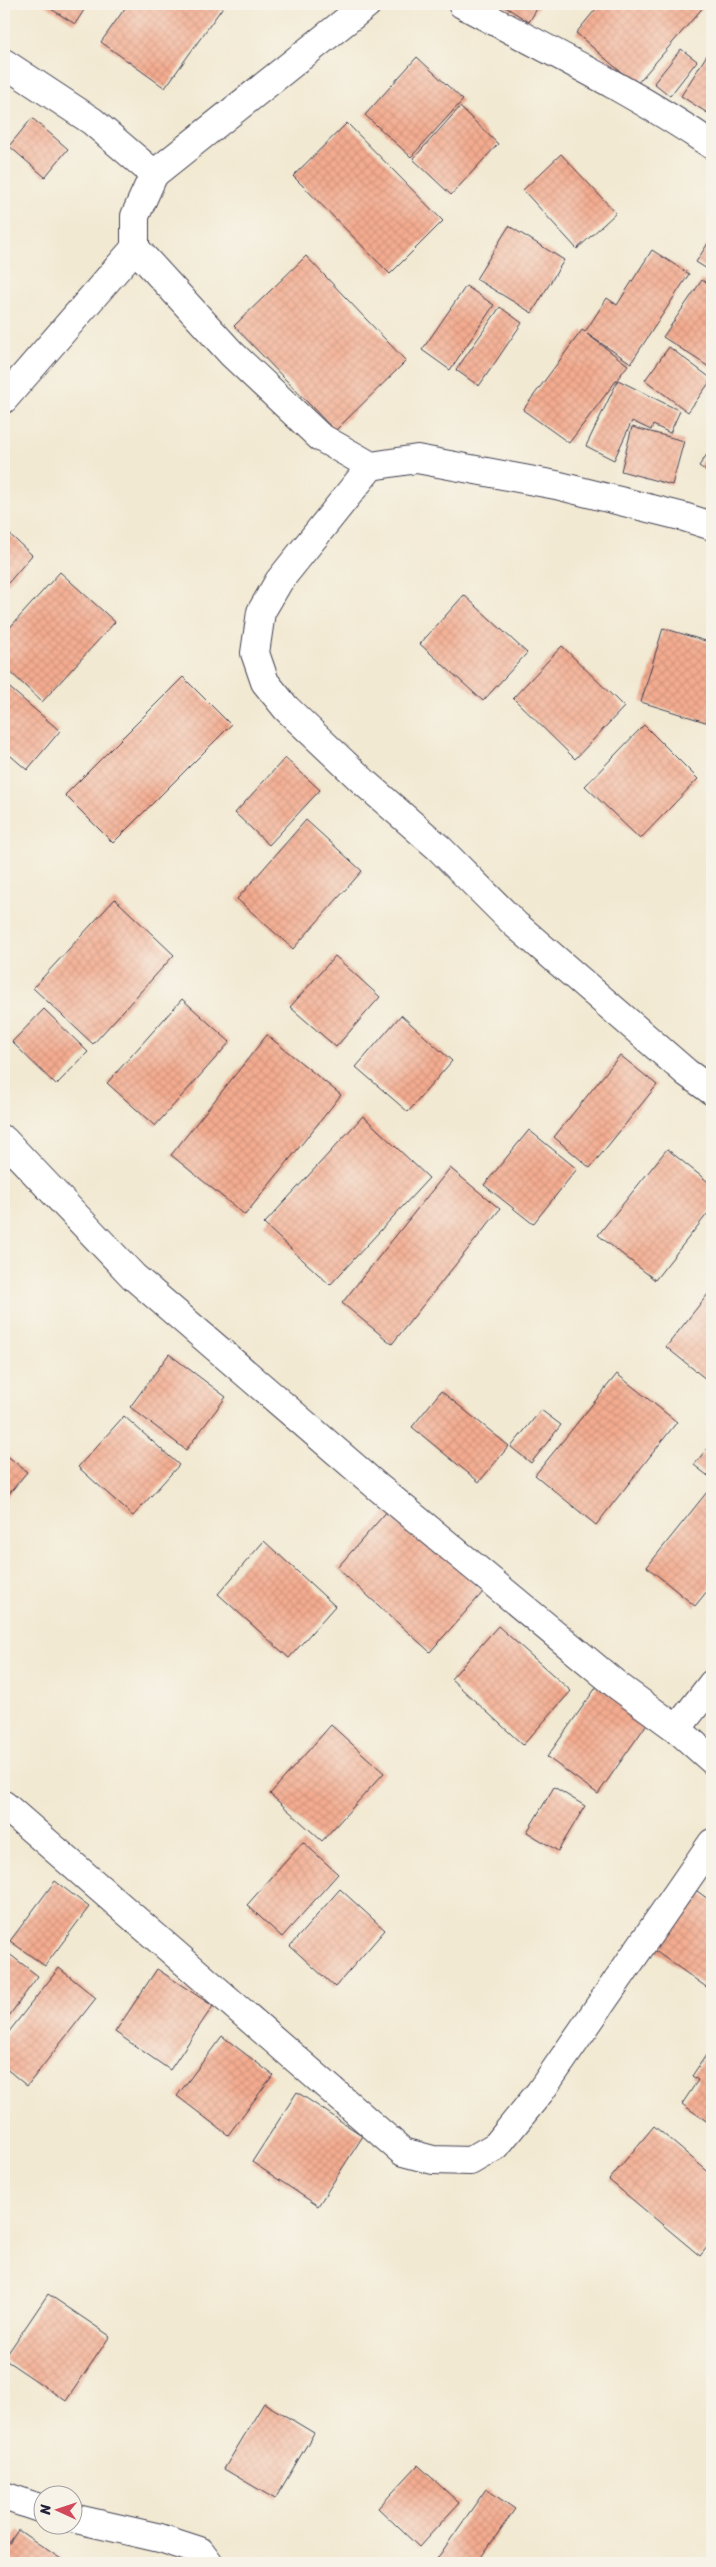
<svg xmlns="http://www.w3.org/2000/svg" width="716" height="2567" font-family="Sriracha,sans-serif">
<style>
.building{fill:url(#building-cross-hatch)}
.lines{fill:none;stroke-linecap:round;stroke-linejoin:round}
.minor-casing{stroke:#414052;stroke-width:30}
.minor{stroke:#fff;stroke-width:28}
</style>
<defs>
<pattern id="building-cross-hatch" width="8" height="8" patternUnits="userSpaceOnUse" patternTransform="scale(1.25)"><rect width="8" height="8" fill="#f4ac90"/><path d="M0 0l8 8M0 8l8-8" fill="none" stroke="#d1947d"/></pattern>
</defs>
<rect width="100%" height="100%" fill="#f7f3e8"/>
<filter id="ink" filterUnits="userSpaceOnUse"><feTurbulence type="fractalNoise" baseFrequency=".02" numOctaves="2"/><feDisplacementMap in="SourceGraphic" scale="10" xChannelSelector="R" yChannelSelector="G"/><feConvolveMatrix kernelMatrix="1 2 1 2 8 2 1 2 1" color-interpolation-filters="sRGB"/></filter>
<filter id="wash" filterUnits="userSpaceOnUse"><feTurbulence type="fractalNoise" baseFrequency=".0096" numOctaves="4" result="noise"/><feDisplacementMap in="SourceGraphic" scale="20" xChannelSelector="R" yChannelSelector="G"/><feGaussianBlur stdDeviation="1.12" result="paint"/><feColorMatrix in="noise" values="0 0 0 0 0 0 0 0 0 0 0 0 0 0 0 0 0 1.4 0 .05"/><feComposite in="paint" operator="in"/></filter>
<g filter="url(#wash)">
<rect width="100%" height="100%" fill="#f2e9d2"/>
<g id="blocks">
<g class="building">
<polygon points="43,4 88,4 75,24"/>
<polygon points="128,4 225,4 165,88 101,42"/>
<polygon points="501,4 540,4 529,22"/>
<polygon points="600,4 706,4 636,85 576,33"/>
<polygon points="712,47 712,116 681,96"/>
<polygon points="681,49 697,61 670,96 654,83"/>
<polygon points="417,57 463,100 411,157 365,115"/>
<polygon points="460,107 498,144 451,195 413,159"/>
<polygon points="32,118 68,149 45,177 9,146"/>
<polygon points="347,123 443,221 390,274 293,176"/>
<polygon points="561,154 616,213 577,249 523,190"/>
<polygon points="509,226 564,260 532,313 476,279"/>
<polygon points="712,237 712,272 696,262"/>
<polygon points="652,250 689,274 631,363 587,334 628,365 569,443 523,410 582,330 585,332 607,298 617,305"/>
<polygon points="306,256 406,361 335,431 234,326"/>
<polygon points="702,280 712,287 712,369 663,337"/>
<polygon points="466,286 494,305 450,370 422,350"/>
<polygon points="500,307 522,323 479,386 456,370"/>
<polygon points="669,347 712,379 688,412 645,380"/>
<polygon points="618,380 680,411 670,433 653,425 651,430 632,421 614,460 586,446"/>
<polygon points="632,427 684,441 672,485 621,471"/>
<polygon points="712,447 712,475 699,466"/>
<polygon points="4,529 32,555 4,588"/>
<polygon points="60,572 115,622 42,702 4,666 4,634"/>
<polygon points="464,595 527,653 483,701 420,644"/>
<polygon points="663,628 712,643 712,724 641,702"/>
<polygon points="562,646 624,707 575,759 513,698"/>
<polygon points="183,677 231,725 113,843 65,795"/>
<polygon points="4,683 60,731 27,770 4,750"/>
<polygon points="644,725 698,779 640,839 585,786"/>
<polygon points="285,758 320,790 269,845 235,813"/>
<polygon points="306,820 362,871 293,949 237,899"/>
<polygon points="115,899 174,955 93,1044 33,988"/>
<polygon points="335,956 380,997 336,1047 290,1007"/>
<polygon points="182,999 230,1042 155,1126 107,1083"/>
<polygon points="44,1009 88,1052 56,1085 12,1042"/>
<polygon points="401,1015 452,1061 408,1112 356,1067"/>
<polygon points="267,1035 341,1095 245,1215 171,1155"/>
<polygon points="620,1055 657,1085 590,1168 554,1137"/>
<polygon points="363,1116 429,1178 330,1285 264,1224"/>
<polygon points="529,1130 577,1169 533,1224 484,1185"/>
<polygon points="667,1149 712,1185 712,1208 655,1280 598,1235"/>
<polygon points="450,1168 500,1209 392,1344 342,1303"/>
<polygon points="712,1289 712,1384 666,1347"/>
<polygon points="169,1354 226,1397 186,1450 130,1407"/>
<polygon points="617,1374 677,1422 596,1525 535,1475"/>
<polygon points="441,1391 509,1446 479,1482 412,1427"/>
<polygon points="541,1410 561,1425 531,1463 511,1447"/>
<polygon points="124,1416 179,1465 133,1516 78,1467"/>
<polygon points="712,1442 712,1479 694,1465"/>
<polygon points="4,1453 27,1472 4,1500"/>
<polygon points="707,1492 712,1496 712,1585 695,1606 647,1567"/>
<polygon points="390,1508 483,1592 430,1652 337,1568"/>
<polygon points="264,1541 335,1606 289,1658 218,1594"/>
<polygon points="498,1626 571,1691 523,1745 451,1679"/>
<polygon points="600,1682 651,1718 598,1794 547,1757"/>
<polygon points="331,1725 384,1773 322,1841 270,1794"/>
<polygon points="554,1787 585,1806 558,1851 527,1832"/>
<polygon points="303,1842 338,1874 282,1937 247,1905"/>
<polygon points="55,1881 89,1907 45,1966 10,1941"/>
<polygon points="693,1888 712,1902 712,1991 651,1948"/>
<polygon points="340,1889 385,1930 335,1987 290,1946"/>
<polygon points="4,1950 38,1976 4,2023"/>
<polygon points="59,1968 96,1998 27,2086 4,2067 4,2038"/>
<polygon points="157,1969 213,2006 170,2070 115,2032"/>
<polygon points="222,2036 273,2075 228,2135 177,2096"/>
<polygon points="712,2046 712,2125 682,2104 698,2080 692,2076"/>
<polygon points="297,2092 363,2136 318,2206 252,2162"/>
<polygon points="654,2126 712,2175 712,2241 700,2256 609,2180"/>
<polygon points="48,2294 110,2336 66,2401 4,2359"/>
<polygon points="264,2403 314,2433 275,2499 224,2469"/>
<polygon points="418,2465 459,2503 419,2547 378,2508"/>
<polygon points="486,2489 515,2509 477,2563 434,2563"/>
<polygon points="18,2530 67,2563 4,2563 4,2551"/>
</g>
</g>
</g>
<g filter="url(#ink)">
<use href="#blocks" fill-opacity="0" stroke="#414052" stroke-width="1"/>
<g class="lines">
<defs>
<g id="minor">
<path d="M462,4C546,49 633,91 712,145"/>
<polyline points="4,63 92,121 154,174 135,216 135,248 232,354 320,437 371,466 417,459 556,485 684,517 712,526"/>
<polyline points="154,174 367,4"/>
<polyline points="4,399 135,248"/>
<polyline points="371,466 279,581 261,612 255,653 265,682 286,708 366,784 439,848 515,924 687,1073 712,1091"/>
<polyline points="4,1140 133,1276 379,1488 618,1686 677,1729 712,1760"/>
<polyline points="677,1729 712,1684"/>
<polyline points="4,1805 403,2152 433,2160 470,2161 496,2146 540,2092 712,1843"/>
<polyline points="4,2496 42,2509"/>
<polyline points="72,2518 160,2538 200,2551 209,2563"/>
</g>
</defs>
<use href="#minor" class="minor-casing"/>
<use href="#minor" class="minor"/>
</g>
</g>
<rect width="716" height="2567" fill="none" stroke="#f7f3e8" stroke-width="20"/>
<g transform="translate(58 2510) rotate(273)"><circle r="24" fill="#f7f3e8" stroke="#a29fa3"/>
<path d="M0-4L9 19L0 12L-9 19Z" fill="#d1495b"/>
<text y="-8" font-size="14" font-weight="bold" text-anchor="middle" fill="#22223b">N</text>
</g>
</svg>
